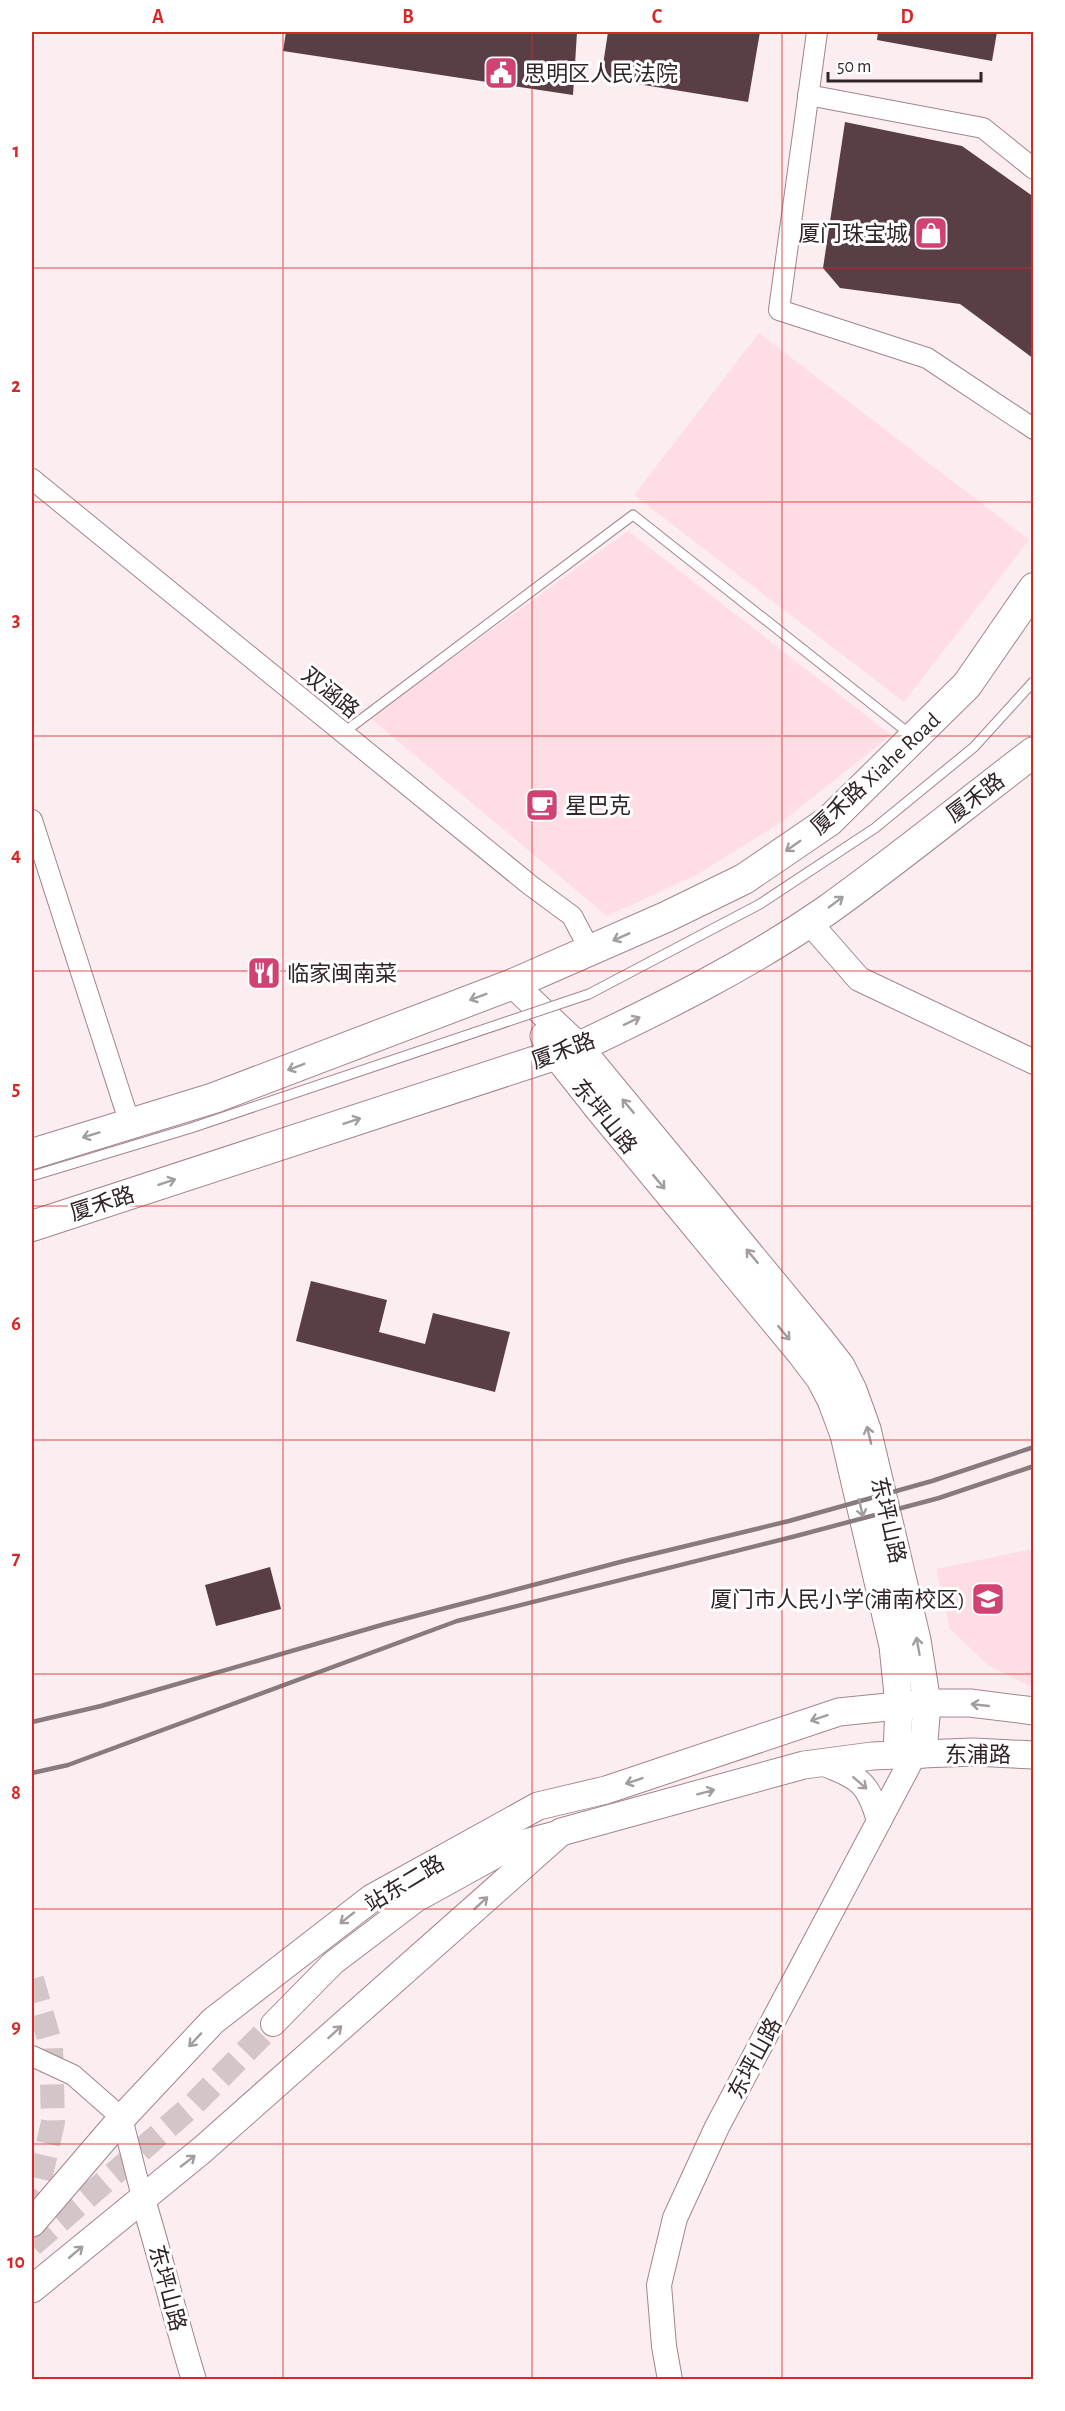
<svg xmlns="http://www.w3.org/2000/svg" width="1065" height="2411" font-family="'Alegreya Sans','Noto Sans SC',sans-serif">
<style>
.built{fill:#ffdde4}
.building{fill:#593f45}
.lines{fill:none;stroke-linecap:round;stroke-linejoin:round}
.tertiary-tunnel{stroke:#d3c5c8;stroke-width:24;stroke-dasharray:24 12;stroke-linecap:butt}
.service-casing{stroke:#a3858b;stroke-width:11}
.minor-casing{stroke:#a3858b;stroke-width:22}
.tertiary-casing{stroke:#a3858b;stroke-width:26}
.secondary-casing{stroke:#a3858b;stroke-width:29}
.primary-casing{stroke:#a3858b;stroke-width:32}
.service{stroke:#fff;stroke-width:9}
.minor{stroke:#fff;stroke-width:20}
.tertiary{stroke:#fff;stroke-width:24}
.secondary{stroke:#fff;stroke-width:27}
.primary{stroke:#fff;stroke-width:30}
.rail{stroke:#887b7e;stroke-width:4.5}
.service-bridge-casing{stroke:#a3858b;stroke-width:11;stroke-linecap:butt}
.service-bridge{stroke:#fff;stroke-width:9}
.oneway{stroke:#a39d9e}
.grid{fill:none;stroke:#d62828;stroke-width:1.5;stroke-opacity:0.55}
.labels{text-anchor:middle;stroke-width:6;stroke-linejoin:round;paint-order:stroke}
.poi-label{font-size:22px;fill:#322528;stroke:#fff;text-anchor:start}
.street-label{font-size:22px;fill:#322528;stroke:#fff}
.neatline{fill:none;stroke:#d62828;stroke-width:2}
.grid-label{font-size:20px;text-anchor:middle;font-weight:bold;fill:#d62828}
</style>
<rect width="100%" height="100%" fill="#fbedf0"/>
<g class="built">
<polygon points="759,333 1029,540 904,702 634,495"/>
<polygon points="628,531 891,735 783,821 698,874 607,916 370,718"/>
<polygon points="1033,1549 1034,1549 1033,1688 988,1665 950,1629 936,1569"/>
</g>
<g class="building">
<polygon points="286,32 577,32 573,95 283,51"/>
<polygon points="608,32 760,32 748,102 601,78"/>
<polygon points="878,32 997,32 992,61 877,40"/>
<polygon points="845,122 962,146 1034,197 1034,359 960,304 840,288 823,268"/>
<polygon points="311,1281 387,1300 379,1332 425,1344 433,1313 510,1332 495,1392 296,1341"/>
<polygon points="270,1567 281,1609 216,1626 205,1585"/>
</g>
<g class="lines">
<g class="tertiary-tunnel">
<polyline points="32,1979 51,2046 53,2122 38,2188 32,2196"/>
<polyline points="32,2245 194,2104 273,2024"/>
</g>
<defs>
<polyline id="service" points="343,733 633,515 911,735"/>
<g id="minor">
<polyline points="817,32 779,310 927,358 1034,429"/>
<polyline points="808,95 983,128 1034,169"/>
<polyline points="32,479 530,885 572,916 590,950"/>
<polyline points="32,820 130,1124"/>
<polyline points="32,2056 73,2075 122,2118 142,2197"/>
</g>
<g id="tertiary">
<polyline points="809,922 859,979 1034,1062"/>
<path d="M822,1763C859,1778 868,1781 879,1821"/>
<polyline points="273,2024 333,1963 416,1900 519,1843 561,1832"/>
<path d="M142,2197C161,2257 175,2319 194,2380"/>
<polyline points="670,2380 664,2346 659,2285 675,2218 717,2127 914,1755"/>
</g>
<g id="secondary">
<polyline points="513,984 579,1047 820,1339 841,1366 853,1390 867,1429 917,1640 927,1703 923,1754"/>
<polyline points="544,1036 555,1054 600,1111 801,1354 820,1379 831,1400 844,1435 893,1646 899,1705 897,1755"/>
<polyline points="32,2223 122,2118 213,2021 372,1898 538,1806 606,1790 839,1712 927,1703 970,1703 1034,1711"/>
<polyline points="32,2289 202,2150 561,1832 804,1765 872,1756 973,1752 1034,1755"/>
</g>
<g id="primary">
<polyline points="32,1154 214,1098 513,984 666,917 744,879 829,821 967,685 1034,588"/>
<path d="M32,1226L579,1047C663,1007 746,966 823,913C895,862 964,805 1034,752"/>
</g>
</defs>
<use href="#service" class="service-casing"/>
<use href="#minor" class="minor-casing"/>
<use href="#tertiary" class="tertiary-casing"/>
<use href="#secondary" class="secondary-casing"/>
<use href="#primary" class="primary-casing"/>
<use href="#service" class="service"/>
<use href="#minor" class="minor"/>
<use href="#tertiary" class="tertiary"/>
<use href="#secondary" class="secondary"/>
<use href="#primary" class="primary"/>
<g class="rail">
<polyline points="32,1722 101,1706 385,1624 624,1561 789,1521 932,1481 1034,1447"/>
<polyline points="32,1773 68,1765 457,1621 796,1536 939,1498 1034,1466"/>
</g>
<defs>
<polyline id="service-bridge" points="32,1176 191,1128 589,994 760,904 875,828 974,747 1034,681"/>
</defs>
<use href="#service-bridge" class="service-bridge-casing"/>
<use href="#service-bridge" class="service-bridge"/>
</g>
<defs><path id="oneway-shaft" d="M-6 0H5M1.5-3L5.5 0L1.5 3" fill="none" stroke-width="1.6" stroke-linecap="round" stroke-linejoin="round" transform="scale(1.5)"/></defs>
<g class="oneway">
<use href="#oneway-shaft" transform="translate(793 846) rotate(145)"/>
<use href="#oneway-shaft" transform="translate(836 902) rotate(-37)"/>
<use href="#oneway-shaft" transform="translate(621 937) rotate(156)"/>
<use href="#oneway-shaft" transform="translate(478 997) rotate(159)"/>
<use href="#oneway-shaft" transform="translate(632 1021) rotate(-26)"/>
<use href="#oneway-shaft" transform="translate(296 1067) rotate(159)"/>
<use href="#oneway-shaft" transform="translate(628 1106) rotate(-130)"/>
<use href="#oneway-shaft" transform="translate(352 1121) rotate(-18)"/>
<use href="#oneway-shaft" transform="translate(91 1135) rotate(163)"/>
<use href="#oneway-shaft" transform="translate(167 1182) rotate(-18)"/>
<use href="#oneway-shaft" transform="translate(659 1182) rotate(50)"/>
<use href="#oneway-shaft" transform="translate(752 1256) rotate(-130)"/>
<use href="#oneway-shaft" transform="translate(784 1333) rotate(50)"/>
<use href="#oneway-shaft" transform="translate(869 1435) rotate(-104)"/>
<use href="#oneway-shaft" transform="translate(861 1508) rotate(77)"/>
<use href="#oneway-shaft" transform="translate(918 1646) rotate(-100)"/>
<use href="#oneway-shaft" transform="translate(980 1705) rotate(-174)"/>
<use href="#oneway-shaft" transform="translate(819 1718) rotate(161)"/>
<use href="#oneway-shaft" transform="translate(634 1781) rotate(161)"/>
<use href="#oneway-shaft" transform="translate(860 1783) rotate(41)"/>
<use href="#oneway-shaft" transform="translate(706 1792) rotate(-15)"/>
<use href="#oneway-shaft" transform="translate(481 1903) rotate(-42)"/>
<use href="#oneway-shaft" transform="translate(347 1918) rotate(142)"/>
<use href="#oneway-shaft" transform="translate(335 2032) rotate(-42)"/>
<use href="#oneway-shaft" transform="translate(195 2040) rotate(133)"/>
<use href="#oneway-shaft" transform="translate(188 2161) rotate(-38)"/>
<use href="#oneway-shaft" transform="translate(76 2252) rotate(-40)"/>
</g>
<path class="grid" d="M283,32V2380M532,32V2380M782,32V2380M32,268H1034M32,502H1034M32,736H1034M32,971H1034M32,1206H1034M32,1440H1034M32,1674H1034M32,1909H1034M32,2144H1034"/>
<defs>
<symbol id="civic-square" viewBox="-11 -11 22 22"><rect x="-9" y="-9" width="18" height="18" rx="4" fill="#cf4271" stroke="#fff"/><path d="M-.6-6.5H3V-4.5H.6V-3L4-1V1h2V6H-6V1h2V-1L-.6-3ZM-1.2 2.5V6h2.4V2.5Z" fill="#fff"/></symbol>
<symbol id="shop-square" viewBox="-11 -11 22 22"><rect x="-9" y="-9" width="18" height="18" rx="4" fill="#cf4271" stroke="#fff"/><path d="M-5-2.5h2.3a2.7 3.5 0 0 1 5.4 0H5L5.5 6h-11ZM-1.5-2.5h3a1.5 2.3 0 0 0-3 0Z" fill="#fff"/></symbol>
<symbol id="cafe-square" viewBox="-11 -11 22 22"><rect x="-9" y="-9" width="18" height="18" rx="4" fill="#cf4271" stroke="#fff"/><path d="M-5.5-4.5H6V0H3Q3 3.5 0 3.5H-2.5Q-5.5 3.5-5.5 0ZM3-3.2v2h1.7v-2ZM-6 4.5H4V6H-6Z" fill="#fff"/></symbol>
<symbol id="restaurant-square" viewBox="-11 -11 22 22"><rect x="-9" y="-9" width="18" height="18" rx="4" fill="#cf4271" stroke="#fff"/><path d="M-5-6h1v4h1v-4h1v4h1v-4h1v5L-1.5 .5V6h-2V.5L-5-1ZM5-6V6H3V1.5H1.5Q1.5-4 5-6Z" fill="#fff"/></symbol>
<symbol id="school-square" viewBox="-11 -11 22 22"><rect x="-9" y="-9" width="18" height="18" rx="4" fill="#cf4271" stroke="#fff"/><path d="M0-5L7-2L0 1L-7-2ZM-4 1L0 2.5L4 1V4Q0 6-4 4Z" fill="#fff"/></symbol>
</defs>
<g fill-rule="evenodd">
<use href="#civic-square" x="482" y="54" width="38" height="38"/>
<use href="#shop-square" x="912" y="214" width="38" height="38"/>
<use href="#cafe-square" x="523" y="786" width="38" height="38"/>
<use href="#restaurant-square" x="245" y="954" width="38" height="38"/>
<use href="#school-square" x="969" y="1580" width="38" height="38"/>
</g>
<g class="labels">
<g class="poi-label">
<text x="524" y="81">思明区人民法院</text>
<text x="908" y="241" text-anchor="end">厦门珠宝城</text>
<text x="565" y="813">星巴克</text>
<text x="287" y="981">临家闽南菜</text>
<text x="965" y="1607" text-anchor="end">厦门市人民小学(浦南校区)</text>
</g>
<g class="street-label">
<text transform="translate(331 692) rotate(39)" y="8">双涵路</text>
<text transform="translate(875 773) rotate(-43)" y="8">厦禾路 Xiahe Road</text>
<text transform="translate(975 797) rotate(-37)" y="8">厦禾路</text>
<text transform="translate(563 1050) rotate(-20)" y="8">厦禾路</text>
<text transform="translate(605 1116) rotate(51)" y="8">东坪山路</text>
<text transform="translate(102 1203) rotate(-18)" y="8">厦禾路</text>
<text transform="translate(889 1520) rotate(77)" y="8">东坪山路</text>
<text x="978" y="1762">东浦路</text>
<text transform="translate(404 1883) rotate(-31)" y="8">站东二路</text>
<text transform="translate(754 2058) rotate(-62)" y="8">东坪山路</text>
<text transform="translate(168 2288) rotate(75)" y="8">东坪山路</text>
</g>
</g>
<rect width="1065" height="2411" fill="none" stroke="#ffffff" stroke-width="66"/>
<path d="M828 72v9h153v-9" fill="none" stroke="#322528" stroke-width="3"/>
<text x="837" y="72" font-size="18" fill="#322528" stroke="#ffffff" stroke-width="4.5" paint-order="stroke">50 m</text>
<rect x="33" y="33" width="999" height="2345" class="neatline"/>
<g class="grid-label">
<text x="158" y="23">A</text>
<text x="408" y="23">B</text>
<text x="657" y="23">C</text>
<text x="907" y="23">D</text>
<text x="16" y="157">1</text>
<text x="16" y="392">2</text>
<text x="16" y="626">3</text>
<text x="16" y="861">4</text>
<text x="16" y="1095">5</text>
<text x="16" y="1330">6</text>
<text x="16" y="1564">7</text>
<text x="16" y="1799">8</text>
<text x="16" y="2033">9</text>
<text x="16" y="2268">10</text>
</g>
</svg>
